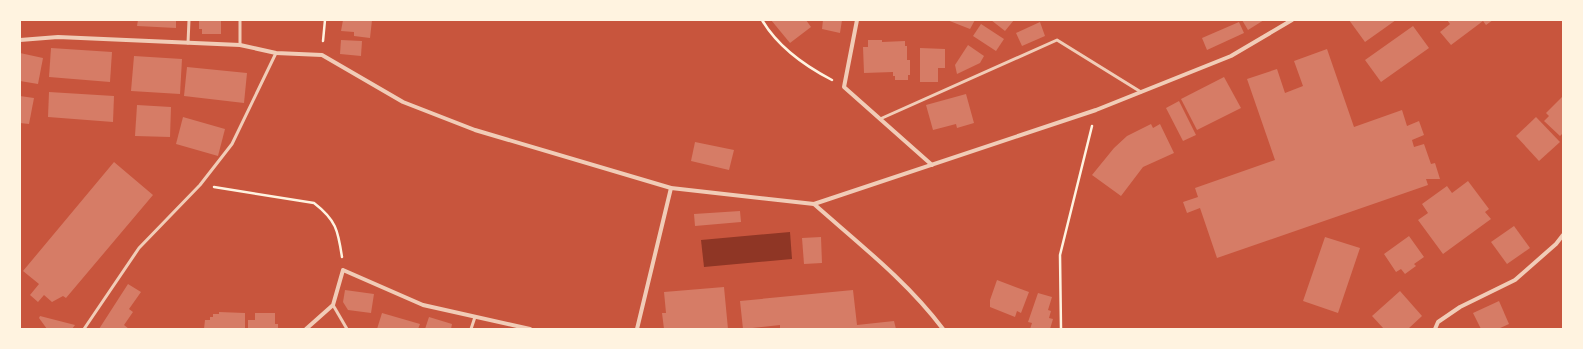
<svg xmlns="http://www.w3.org/2000/svg" width="1583" height="349" font-family="Lato,sans-serif">
<style>
.water{fill:#8f3625}
.building{fill:#d67c66}
.lines{fill:none;stroke-linecap:round;stroke-linejoin:round}
.path{stroke:#fff3e0;stroke-width:2.5}
.service{stroke:#f1ccb7;stroke-width:3}
.minor{stroke:#f1ccb7;stroke-width:4}
</style>
<rect width="100%" height="100%" fill="#c8553d"/>
<polygon class="water" points="790,232 792,259 704,267 701,240"/>
<g class="building">
<polygon points="138,20 176,20 176,28 137,26"/>
<polygon points="199,20 221,20 221,34 202,34 202,29 199,29"/>
<polygon points="343,20 372,20 370,38 354,36 354,32 341,31"/>
<polygon points="771,20 806,20 811,27 790,43"/>
<polygon points="823,20 842,20 840,33 822,29"/>
<polygon points="947,20 975,20 970,29"/>
<polygon points="991,20 1014,20 1005,31"/>
<polygon points="1242,20 1264,20 1248,30"/>
<polygon points="1349,20 1396,20 1365,42"/>
<polygon points="1447,20 1493,20 1486,25 1483,21 1451,45 1440,32 1450,24"/>
<polygon points="1040,22 1045,36 1022,46 1016,33"/>
<polygon points="1239,22 1244,33 1207,50 1202,38"/>
<polygon points="981,24 1004,39 996,51 973,36"/>
<polygon points="1413,26 1429,48 1381,82 1365,60"/>
<polygon points="341,40 362,41 361,56 340,54"/>
<polygon points="868,40 882,40 882,42 905,41 905,46 907,46 907,60 910,60 910,75 908,75 908,80 895,80 895,76 893,76 893,72 864,73 863,47 868,47"/>
<polygon points="968,45 984,56 980,63 957,74 955,65"/>
<polygon points="51,48 112,52 110,82 49,77"/>
<polygon points="920,48 945,49 945,68 938,68 938,82 920,82"/>
<polygon points="1327,49 1354,127 1402,110 1407,126 1419,121 1424,135 1412,140 1414,147 1424,144 1431,164 1435,163 1440,179 1426,179 1428,185 1217,258 1200,208 1187,213 1183,202 1198,197 1195,188 1275,160 1247,79 1277,69 1285,93 1303,86 1294,61"/>
<polygon points="20,53 43,58 38,84 20,81"/>
<polygon points="134,56 182,59 180,94 131,91"/>
<polygon points="187,67 247,73 244,103 184,96"/>
<polygon points="1224,77 1241,108 1197,130 1181,99"/>
<polygon points="49,92 114,96 113,122 48,117"/>
<polygon points="966,94 974,123 957,128 956,124 933,130 926,105"/>
<polygon points="20,96 34,98 29,124 20,123"/>
<polygon points="1563,96 1563,133 1560,136 1544,121 1549,116 1546,113"/>
<polygon points="1179,101 1196,135 1183,141 1166,108"/>
<polygon points="137,105 171,107 170,137 135,136"/>
<polygon points="183,117 225,129 218,156 176,144"/>
<polygon points="1536,117 1560,142 1539,161 1516,136"/>
<polygon points="1151,124 1153,128 1160,124 1174,153 1143,167 1121,196 1092,175 1114,148 1127,136"/>
<polygon points="695,142 734,150 729,170 691,161"/>
<polygon points="114,162 153,195 66,298 63,296 52,302 44,295 38,302 30,295 39,284 23,271"/>
<polygon points="1468,181 1489,209 1485,212 1491,219 1443,254 1418,220 1428,213 1422,204 1447,186 1452,193"/>
<polygon points="740,211 741,222 695,226 694,214"/>
<polygon points="1514,226 1530,248 1507,264 1491,242"/>
<polygon points="1409,236 1424,257 1414,264 1416,266 1405,274 1401,269 1396,272 1384,254"/>
<polygon points="821,237 822,263 804,264 802,238"/>
<polygon points="1325,237 1360,248 1338,313 1303,301"/>
<polygon points="997,280 1029,292 1021,313 1017,311 1015,317 990,307 990,300"/>
<polygon points="128,284 141,292 129,309 133,312 124,325 129,329 99,329"/>
<polygon points="724,287 728,329 664,329 662,313 666,313 664,292"/>
<polygon points="345,290 374,294 371,313 348,310 343,302"/>
<polygon points="853,290 857,325 894,321 896,329 780,329 780,325 743,329 740,301"/>
<polygon points="1400,291 1422,316 1408,329 1384,329 1372,316"/>
<polygon points="1038,293 1052,297 1048,310 1051,311 1049,318 1053,319 1050,329 1030,329 1032,323 1028,322"/>
<polygon points="1499,301 1509,324 1498,329 1481,329 1473,313"/>
<polygon points="219,312 245,313 245,329 204,329 205,320 210,320 210,317 213,317 213,314 219,314"/>
<polygon points="255,313 275,313 275,324 278,324 278,329 248,329 248,320 255,320"/>
<polygon points="382,313 420,324 418,329 377,329"/>
<polygon points="40,316 75,325 72,329 47,329 39,318"/>
<polygon points="429,317 452,324 451,329 425,329"/>
</g>
<g class="lines">
<g class="path">
<path d="M762,20C778,47 805,66 832,80"/>
<polyline points="323,41 325,20"/>
<path d="M214,187L314,203C336,220 338,230 342,257"/>
<polyline points="1061,329 1060,255 1092,126"/>
</g>
<g class="service">
<polyline points="188,43 189,20"/>
<polyline points="240,45 240,20"/>
<polyline points="880,119 1057,40 1141,92"/>
<polyline points="333,305 347,329"/>
<polyline points="84,329 139,248 200,185 232,144 276,53"/>
<polyline points="471,329 475,317"/>
</g>
<g class="minor">
<polyline points="857,20 844,87 932,165"/>
<polyline points="20,40 58,37 240,45 276,53 322,55 403,102 475,130 671,188 814,204 1096,110 1231,56 1292,20"/>
<path d="M814,204C858,243 907,281 943,329"/>
<polyline points="306,329 333,305 343,270 423,305 530,329"/>
<polyline points="637,329 671,188"/>
<polyline points="1435,329 1438,322 1460,307 1515,280 1556,244 1563,235"/>
</g>
</g>
<rect width="1583" height="349" fill="none" stroke="#fff3e0" stroke-width="42"/>
</svg>
